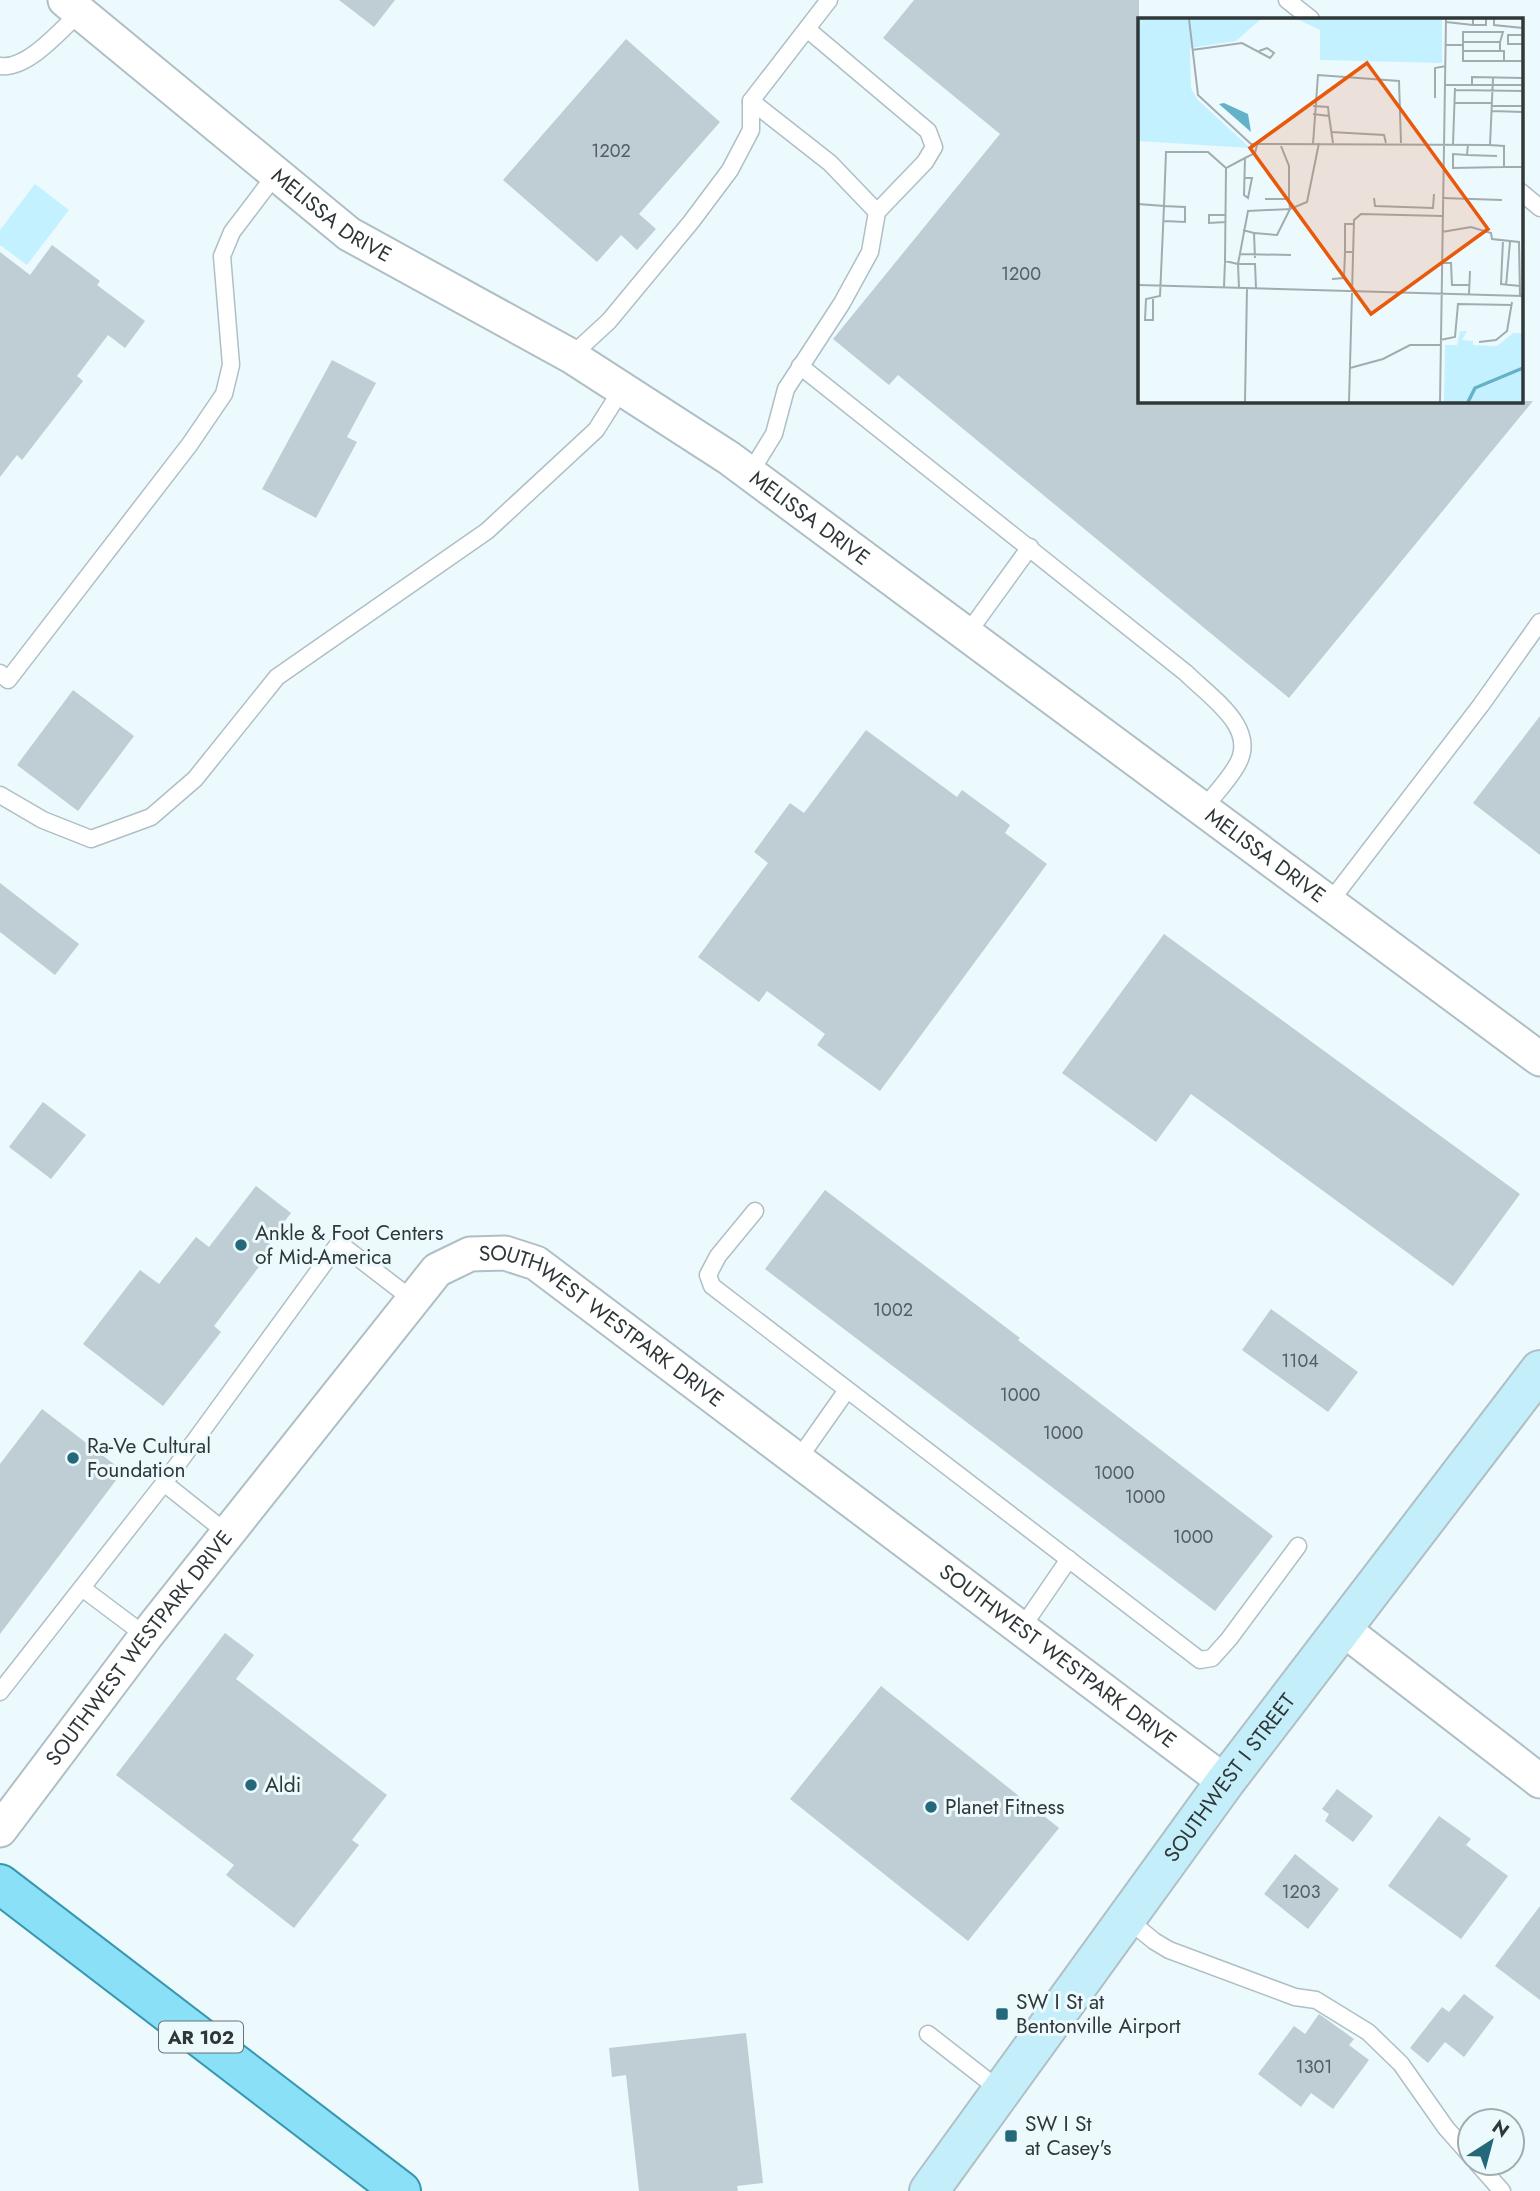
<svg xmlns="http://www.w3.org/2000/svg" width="1540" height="2191" font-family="Jost,sans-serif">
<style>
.green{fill:#c4f1ff}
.building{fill:#beced4}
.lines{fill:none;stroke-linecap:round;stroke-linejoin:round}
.service-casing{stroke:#afbfc5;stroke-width:19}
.minor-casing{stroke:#afbfc5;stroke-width:37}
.secondary-casing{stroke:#afbfc5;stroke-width:42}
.primary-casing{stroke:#3897b0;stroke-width:42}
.service{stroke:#fff;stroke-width:16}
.minor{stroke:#fff;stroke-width:33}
.secondary{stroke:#c4effa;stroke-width:38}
.primary{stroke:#8ae0f6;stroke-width:38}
.poi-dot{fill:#24687a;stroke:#ecfafe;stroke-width:2.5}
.labels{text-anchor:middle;stroke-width:6;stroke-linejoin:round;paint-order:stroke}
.number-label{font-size:18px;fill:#545d60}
.shield{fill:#ecfafe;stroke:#687274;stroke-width:2}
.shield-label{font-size:19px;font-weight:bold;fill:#303739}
.street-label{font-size:21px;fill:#303739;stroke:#ecfafe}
.poi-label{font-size:21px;fill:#303739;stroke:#ecfafe;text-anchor:start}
.inset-river{fill:none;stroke:#65b1c7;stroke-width:3.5}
.inset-road{fill:none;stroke:#a1acaf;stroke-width:2}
.view{fill:#e8590c;fill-opacity:0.15;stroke:#e8590c;stroke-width:3.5}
.inset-edge{fill:none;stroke:#303739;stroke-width:3.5}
</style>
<rect width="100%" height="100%" fill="#ecfafe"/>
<polygon class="green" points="35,184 69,210 27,265 0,245 0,230"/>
<g class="building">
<polygon points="339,0 395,0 374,27"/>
<polygon points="914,0 1139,0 1139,401 1533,401 1289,698 898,375 889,385 833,339 1000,134 883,38"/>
<polygon points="626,39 720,122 639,214 656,229 637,250 621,235 597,262 503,180"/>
<polygon points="52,245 100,281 97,285 145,321 125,348 108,335 77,376 83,381 22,460 17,455 0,477 0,252 30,275"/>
<polygon points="332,360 376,383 347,437 357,442 316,518 262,489"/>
<polygon points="73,690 134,736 78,811 17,765"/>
<polygon points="1540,716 1540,855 1473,803"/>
<polygon points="866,730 957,797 962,790 1010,825 1005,833 1047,864 880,1091 817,1045 825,1034 767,991 759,1002 698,957 768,863 754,852 790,803 804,813"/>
<polygon points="0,883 79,944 55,975 0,932"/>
<polygon points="1164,934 1520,1194 1453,1286 1191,1094 1156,1142 1062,1073"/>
<polygon points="43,1102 86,1135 51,1179 9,1147"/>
<polygon points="256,1186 291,1213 268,1243 274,1247 214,1326 221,1332 163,1406 83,1344 140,1270 159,1284 196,1237 209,1247"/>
<polygon points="825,1190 1020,1338 1018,1340 1273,1536 1215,1611 765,1269"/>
<polygon points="1271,1309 1358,1372 1328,1412 1242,1350"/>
<polygon points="42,1409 123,1471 0,1634 0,1464"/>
<polygon points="225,1633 254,1655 236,1679 387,1795 352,1840 359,1845 294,1928 226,1875 234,1865 116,1775"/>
<polygon points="881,1686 1059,1828 968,1941 790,1799"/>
<polygon points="1337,1789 1373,1816 1353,1842 1325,1821 1329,1814 1322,1809"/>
<polygon points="1439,1816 1471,1839 1466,1845 1508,1876 1461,1939 1388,1886"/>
<polygon points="1295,1854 1339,1889 1308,1929 1264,1894"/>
<polygon points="1540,1906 1540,2000 1495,1966"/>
<polygon points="1464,1994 1494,2017 1464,2057 1445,2042 1428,2063 1410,2048 1442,2007 1449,2012"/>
<polygon points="1319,2014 1354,2039 1349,2045 1369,2060 1333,2109 1311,2093 1301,2107 1258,2074 1294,2026 1305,2034"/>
<polygon points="746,2033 763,2183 737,2186 738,2191 639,2191 626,2075 612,2077 609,2048"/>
</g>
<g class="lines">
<defs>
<g id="service">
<polyline points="1287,0 1311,19"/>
<polyline points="807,29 928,131 934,147 925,162 877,212"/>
<path d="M0,66C27,70 61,30 80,12"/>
<polyline points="1521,192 1540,208"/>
<polyline points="571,356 609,321 691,222 730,170 751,130 751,101 829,0"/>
<path d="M800,366L1186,673C1210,697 1259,728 1237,765C1228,781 1214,795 1203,809"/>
<polyline points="750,473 774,434 786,389 842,303 870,252 877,212 830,163 751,101"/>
<polyline points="967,634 1030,547"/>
<polyline points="0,673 8,680 190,444 224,394 231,365 222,256 232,232 276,174"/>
<polyline points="0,795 43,820 91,839 151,817 195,779 277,677 487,531 596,430 622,389"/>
<polyline points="1329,903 1481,705 1540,622"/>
<polyline points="755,1211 718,1256 708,1275 712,1286 1200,1660 1212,1658 1229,1639 1298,1546"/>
<polyline points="797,1461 847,1390"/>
<polyline points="164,1483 339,1243 413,1300"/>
<polyline points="82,1588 146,1636"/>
<polyline points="1021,1629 1069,1559"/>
<polyline points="0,1692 164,1483 227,1533"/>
<polyline points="1126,1918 1154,1941 1169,1950 1295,1997 1316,2000 1368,2032 1401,2064 1446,2128 1470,2155"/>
<polyline points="928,2034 1001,2091"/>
<polyline points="1477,2163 1502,2191"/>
</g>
<g id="minor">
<path id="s1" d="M65,0L349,234L571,356L729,458L1540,1059"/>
<polyline points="1343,1629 1540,1781"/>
<path id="s2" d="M0,1830L146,1636L437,1270L470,1254L505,1253L536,1263L1225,1782"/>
</g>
<g id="secondary">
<path id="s3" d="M929,2191L1225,1782L1540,1370"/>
</g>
<polyline id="primary" points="0,1884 401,2191"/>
</defs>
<use href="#service" class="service-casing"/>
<use href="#minor" class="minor-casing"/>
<use href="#secondary" class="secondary-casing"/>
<use href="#primary" class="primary-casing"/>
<use href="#service" class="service"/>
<use href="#minor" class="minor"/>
<use href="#secondary" class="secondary"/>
<use href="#primary" class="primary"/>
</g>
<g class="poi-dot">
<circle cx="241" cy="1245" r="7"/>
<circle cx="73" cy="1458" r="7"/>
<circle cx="251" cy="1785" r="7"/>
<circle cx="931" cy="1807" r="7"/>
<rect x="995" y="2007" width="14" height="14" rx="3.5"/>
<rect x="1004" y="2129" width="14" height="14" rx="3.5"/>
</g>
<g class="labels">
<g class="number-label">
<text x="611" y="157">1202</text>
<text x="1021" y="280">1200</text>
<text x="893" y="1316">1002</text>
<text x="1300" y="1367">1104</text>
<text x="1020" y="1401">1000</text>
<text x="1063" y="1439">1000</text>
<text x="1114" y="1479">1000</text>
<text x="1145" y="1503">1000</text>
<text x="1193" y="1543">1000</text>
<text x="1301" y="1898">1203</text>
<text x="1314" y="2073">1301</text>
</g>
<rect class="shield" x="159" y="2021.5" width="84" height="31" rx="5"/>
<g class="shield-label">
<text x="201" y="2044">AR 102</text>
</g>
<g class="street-label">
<text dy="7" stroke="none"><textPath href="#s1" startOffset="343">MELISSA DRIVE</textPath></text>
<text dy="7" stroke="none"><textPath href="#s1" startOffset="910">MELISSA DRIVE</textPath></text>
<text dy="7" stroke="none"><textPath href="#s1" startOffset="1477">MELISSA DRIVE</textPath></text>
<text dy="7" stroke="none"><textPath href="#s2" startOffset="901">SOUTHWEST WESTPARK DRIVE</textPath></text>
<text dy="7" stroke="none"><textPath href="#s2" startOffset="229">SOUTHWEST WESTPARK DRIVE</textPath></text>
<text dy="7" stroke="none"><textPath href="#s2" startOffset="1468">SOUTHWEST WESTPARK DRIVE</textPath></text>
<text dy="7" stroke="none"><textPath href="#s3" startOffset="511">SOUTHWEST I STREET</textPath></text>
</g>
<g class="poi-label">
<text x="255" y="1240">Ankle &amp; Foot Centers<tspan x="255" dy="24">of Mid-America</tspan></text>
<text x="87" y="1453">Ra-Ve Cultural<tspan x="87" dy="24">Foundation</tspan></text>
<text x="265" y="1792">Aldi</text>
<text x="945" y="1814">Planet Fitness</text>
<text x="1016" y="2009">SW I St at<tspan x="1016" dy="24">Bentonville Airport</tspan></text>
<text x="1025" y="2131">SW I St<tspan x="1025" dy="24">at Casey's</tspan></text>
</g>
</g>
<g transform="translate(1138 18)">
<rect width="385" height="385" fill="#ecfafe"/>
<path d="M0,1H123L98,23L52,30L53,70L59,81L112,130L0,123ZM159,1H304V45L182,42V12ZM322,313H329L324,322L335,323V327L359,328L375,315H385V384H306L307,327H319Z" fill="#c4f1ff"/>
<path d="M86,85L110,96L113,114L81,86Z" fill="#65b1c7"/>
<path class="inset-river" d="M330,384L337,370L385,350"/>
<path class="inset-road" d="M51,1L60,77L113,126L352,127M335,1V7H348V1M356,1V7L385,10M308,4L335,7M385,17H370V26H385M325,24H362V33M308,27H325V43H385M325,27V14H365L362,24M54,32L104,25L132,40L136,35L129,30L121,33M325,33H366V43M355,60L352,127L366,128V149H385M307,67H385M334,67V59L385,60M317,72L385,73M297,80V50L308,48M316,85H354M175,88L190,89L191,98M354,88H385M354,93L385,94M175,96L191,98L195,125M193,114L246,117L248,125M175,126L180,57L261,63L263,125M315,126L317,70M330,126L329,137L315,136V150L366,149M329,137L359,138M107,160H114L110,180L106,177L107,140L117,135L119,127M236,180L237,188L295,190L296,176M304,180L364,182M127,181H151V148L143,128M151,181L152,191L169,184L181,125M0,186L26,188L22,278L8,281L7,302H15V281M26,203L47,204V189L26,188L28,134H70L88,150M88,204L71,205V197H88M105,212L116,215L117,240M304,214L333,209L353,215L354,221L381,224L382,278M365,222L363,266L382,268M207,234V206H215M102,236L153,237M87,243L88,150L107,140M304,245H313L314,267H331M194,261L206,260L207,234H214M0,267L385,278M368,268L372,224M86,269L87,243L100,246L110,193L152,191L139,217L116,215M101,270L100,246H117L118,270M331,276L332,253M302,322L317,319L320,286L374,287M341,324L358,322L369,313L374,284M212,350L245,341L272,327H302M107,384L109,270M211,384L216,202L223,196L304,198M302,384L308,1"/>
<path class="view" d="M229,45L350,211L233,296L112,130Z"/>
<rect width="385" height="385" class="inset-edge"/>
</g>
<g transform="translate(1491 2142) rotate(36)"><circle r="33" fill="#ecfafe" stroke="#a1acaf" stroke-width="2"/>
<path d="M0-5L12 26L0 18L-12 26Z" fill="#24687a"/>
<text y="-10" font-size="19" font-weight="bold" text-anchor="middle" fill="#303739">N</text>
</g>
</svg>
